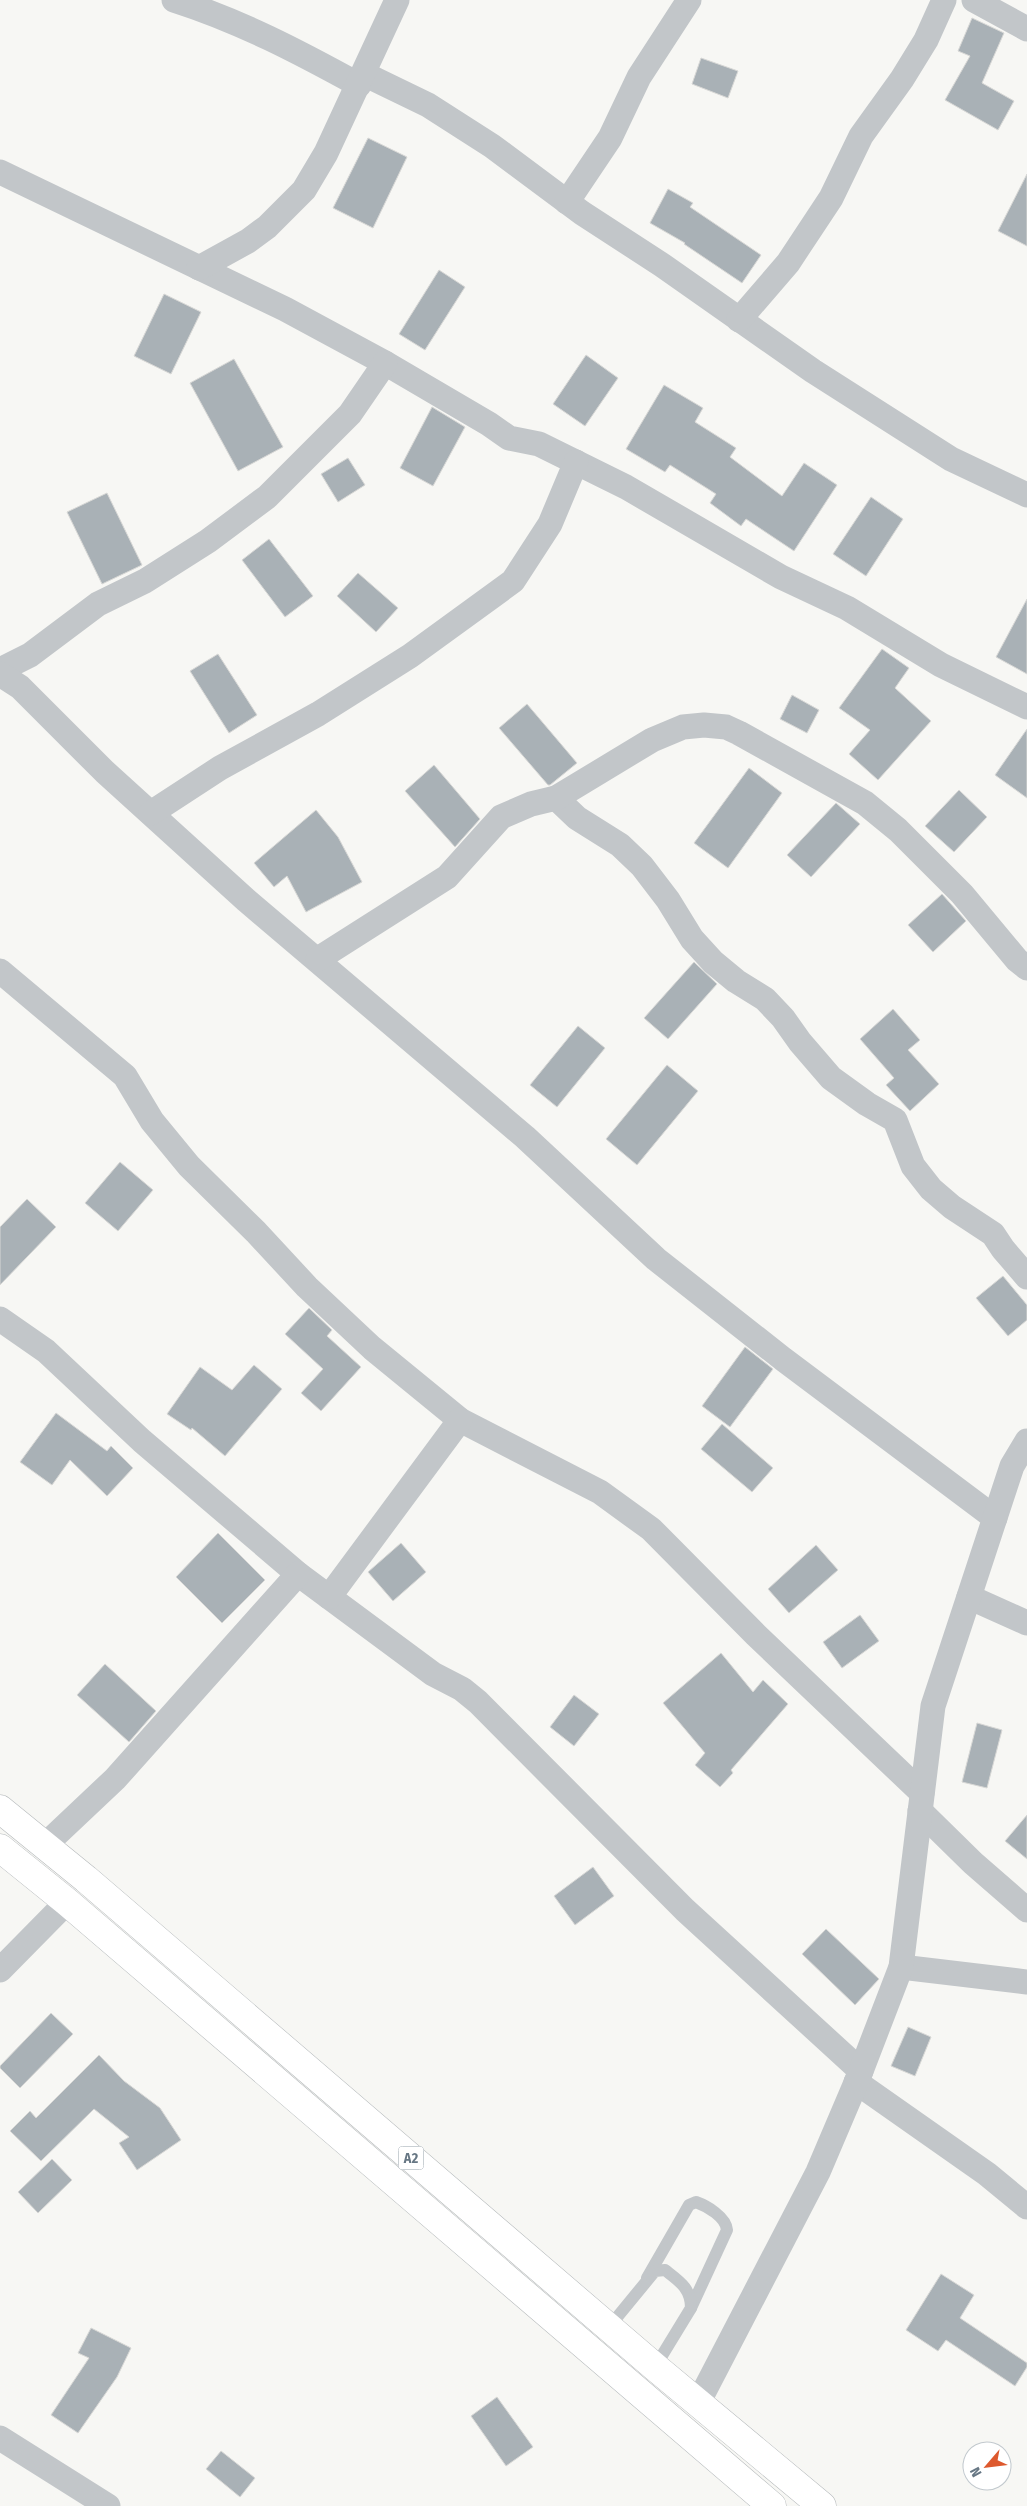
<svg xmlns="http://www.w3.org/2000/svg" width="1027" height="2506" font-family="'Fira Sans Condensed',sans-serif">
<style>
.building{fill:#a9b1b6;stroke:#d8d8d6}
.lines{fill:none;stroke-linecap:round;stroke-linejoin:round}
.highway-casing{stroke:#b5b9bb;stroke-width:29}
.lane{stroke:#c2c6c9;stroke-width:12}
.street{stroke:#c2c6c9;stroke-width:25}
.highway{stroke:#fff;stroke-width:28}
.labels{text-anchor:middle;stroke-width:5;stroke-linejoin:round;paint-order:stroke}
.shield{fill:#fff;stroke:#95a0a9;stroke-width:1}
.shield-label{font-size:14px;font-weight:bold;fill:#677784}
</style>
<rect width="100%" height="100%" fill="#f7f7f4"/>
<g class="building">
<polygon points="972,18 1004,33 982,83 1014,101 998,130 945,100 970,56 958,51"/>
<polygon points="701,58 738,71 728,98 692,84"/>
<polygon points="368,138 407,157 373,228 333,208"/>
<polygon points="1027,174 1027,246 998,231"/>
<polygon points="668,189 693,203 690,207 761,255 742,283 684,244 685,243 650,223"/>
<polygon points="439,270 465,287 425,350 399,334"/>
<polygon points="164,294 201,312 171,374 134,356"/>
<polygon points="586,355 618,378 585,426 553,404"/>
<polygon points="234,359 283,447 238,471 190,383"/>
<polygon points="664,385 703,408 695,422 736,448 730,457 782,496 804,463 837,485 794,551 746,519 741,526 710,503 716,494 670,465 665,472 626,449"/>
<polygon points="432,407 465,427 433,486 400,468"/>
<polygon points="348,458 365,485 338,502 321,474"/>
<polygon points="107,493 142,565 102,584 67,512"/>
<polygon points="871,497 903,519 866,576 833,554"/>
<polygon points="269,539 313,596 285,617 242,560"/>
<polygon points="358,573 398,608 376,632 337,596"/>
<polygon points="1027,599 1027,674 996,657"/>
<polygon points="882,649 909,668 895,688 931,721 878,780 849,754 870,730 839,708"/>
<polygon points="218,654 257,715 229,733 190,671"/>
<polygon points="792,695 819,710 807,733 780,719"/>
<polygon points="527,704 577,763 550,785 548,785 499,728"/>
<polygon points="1027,729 1027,798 995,775"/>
<polygon points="434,765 480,819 455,847 405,791"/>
<polygon points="749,768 782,793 728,868 694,843"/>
<polygon points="959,790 987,817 954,852 925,826"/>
<polygon points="836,803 860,824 811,877 787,855"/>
<polygon points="316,810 338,837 362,882 306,912 287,876 274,887 254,863"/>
<polygon points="942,894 966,921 933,952 908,925"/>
<polygon points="694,962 717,984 668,1039 644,1018"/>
<polygon points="893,1009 920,1040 908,1050 939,1084 910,1111 886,1085 894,1078 860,1039"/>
<polygon points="578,1026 605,1048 557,1107 530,1085"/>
<polygon points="667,1065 698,1091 637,1165 606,1139"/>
<polygon points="120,1162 153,1190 118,1231 85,1203"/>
<polygon points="27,1199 56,1227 0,1285 0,1227"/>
<polygon points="1003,1276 1027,1305 1027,1320 1008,1336 976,1298"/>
<polygon points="309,1308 332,1330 327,1336 361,1367 321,1411 301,1393 323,1369 285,1334"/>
<polygon points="745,1347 773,1369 730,1427 702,1406"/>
<polygon points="254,1365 282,1389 225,1456 192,1428 191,1430 167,1414 200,1367 232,1390"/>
<polygon points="56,1413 107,1451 111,1446 133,1468 107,1496 70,1460 52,1485 20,1462"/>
<polygon points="722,1424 773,1468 752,1492 701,1449"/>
<polygon points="218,1533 265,1580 222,1623 176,1577"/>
<polygon points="401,1543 426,1572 393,1601 368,1572"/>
<polygon points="816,1545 838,1570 789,1613 768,1589"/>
<polygon points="860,1615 879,1641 842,1668 823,1642"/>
<polygon points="721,1653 753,1692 763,1680 788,1704 731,1770 733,1773 720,1787 695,1765 705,1753 663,1703"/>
<polygon points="105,1664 156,1711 129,1742 77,1695"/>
<polygon points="574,1695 599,1714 574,1746 550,1727"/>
<polygon points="977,1723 1002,1730 987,1788 962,1782"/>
<polygon points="1027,1815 1027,1859 1005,1841"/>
<polygon points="593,1867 614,1896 575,1925 554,1896"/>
<polygon points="826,1929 879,1979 855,2005 802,1954"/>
<polygon points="51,2013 73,2034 20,2088 0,2068 0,2066"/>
<polygon points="908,2027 931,2037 915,2076 891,2066"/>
<polygon points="99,2055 124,2081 160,2108 181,2140 137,2170 119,2143 129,2137 94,2109 41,2161 10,2131 30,2111 36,2118"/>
<polygon points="52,2159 72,2180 38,2213 18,2192"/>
<polygon points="941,2274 974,2295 960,2318 1027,2363 1027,2367 1015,2386 946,2340 938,2351 906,2330"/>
<polygon points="91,2328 131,2348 117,2377 78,2433 51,2415 89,2358 78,2353"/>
<polygon points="497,2397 533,2447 506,2466 471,2416"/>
<polygon points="221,2451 255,2478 240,2497 206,2469"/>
</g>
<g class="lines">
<defs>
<g id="highway">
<polyline points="0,1809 86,1879 655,2367 822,2506"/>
<polyline points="0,1848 67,1902 772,2506"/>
</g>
</defs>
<use href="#highway" class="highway-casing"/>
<g class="lane">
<path d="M647,2278L689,2205L696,2202C707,2206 726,2217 727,2230L691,2308"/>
<path d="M609,2327L655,2271L665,2270C679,2281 691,2288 691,2308L655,2367"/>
</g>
<g class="street">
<path d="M174,0C240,21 299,52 359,85"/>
<polyline points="974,0 1027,29"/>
<polyline points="364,74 428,105 492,146 582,213 662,265 813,371 951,459 1027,495"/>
<polyline points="0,172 285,309 385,363 489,424 509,438 539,444 626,487 781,577 847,608 941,665 1027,707"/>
<polyline points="567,202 610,138 639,77 689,0"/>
<polyline points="199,268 248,241 267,227 304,190 326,153 397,0"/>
<polyline points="739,320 788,263 831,198 861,136 902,79 926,40 944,0"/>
<polyline points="0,670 30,655 98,604 145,581 208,541 267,497 350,414 385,363"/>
<polyline points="0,674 20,687 105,772 246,900 525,1137 656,1259 783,1359 995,1518"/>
<polyline points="556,798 577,818 620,845 642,866 668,900 692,939 713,962 736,981 765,999 783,1018 800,1042 831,1078 867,1104 895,1120 913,1166 931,1189 952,1207 993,1234 1003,1249 1027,1277"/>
<polyline points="151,813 220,768 318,714 410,656 513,581 550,524 576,462"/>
<polyline points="318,959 447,877 501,817 531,804 556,798 652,740 683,727 704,725 726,727 739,733 865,803 898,830 962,894 1017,960 1027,968"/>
<polyline points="0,971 125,1076 152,1121 189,1166 256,1232 307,1287 372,1348 460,1420 600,1492 651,1529 756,1635 922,1793"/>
<polyline points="0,1319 46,1351 142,1441 298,1574 433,1674 462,1689 478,1702 685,1910 861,2071"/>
<polyline points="329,1597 460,1420"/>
<polyline points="969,1597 1027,1623"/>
<polyline points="920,1811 973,1863 1027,1910"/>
<polyline points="44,1846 115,1779 298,1574"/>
<polyline points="901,1967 1027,1982"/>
<polyline points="0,1970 67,1902"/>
<polyline points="856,2082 987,2174 1027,2207"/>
<polyline points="698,2403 818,2172 861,2071 901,1967 933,1706 1012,1466 1027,1441"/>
<polyline points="0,2438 108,2506"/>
</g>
<use href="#highway" class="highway"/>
</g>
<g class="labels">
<rect class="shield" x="398.5" y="2146.5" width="25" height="23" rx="4"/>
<g class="shield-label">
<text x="411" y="2163">A2</text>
</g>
</g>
<g transform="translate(987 2466) rotate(242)"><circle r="24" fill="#ffffff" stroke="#c2c9ce"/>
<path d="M0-4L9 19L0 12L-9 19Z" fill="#dd592e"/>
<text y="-8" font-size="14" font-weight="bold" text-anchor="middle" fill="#677784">N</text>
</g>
</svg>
